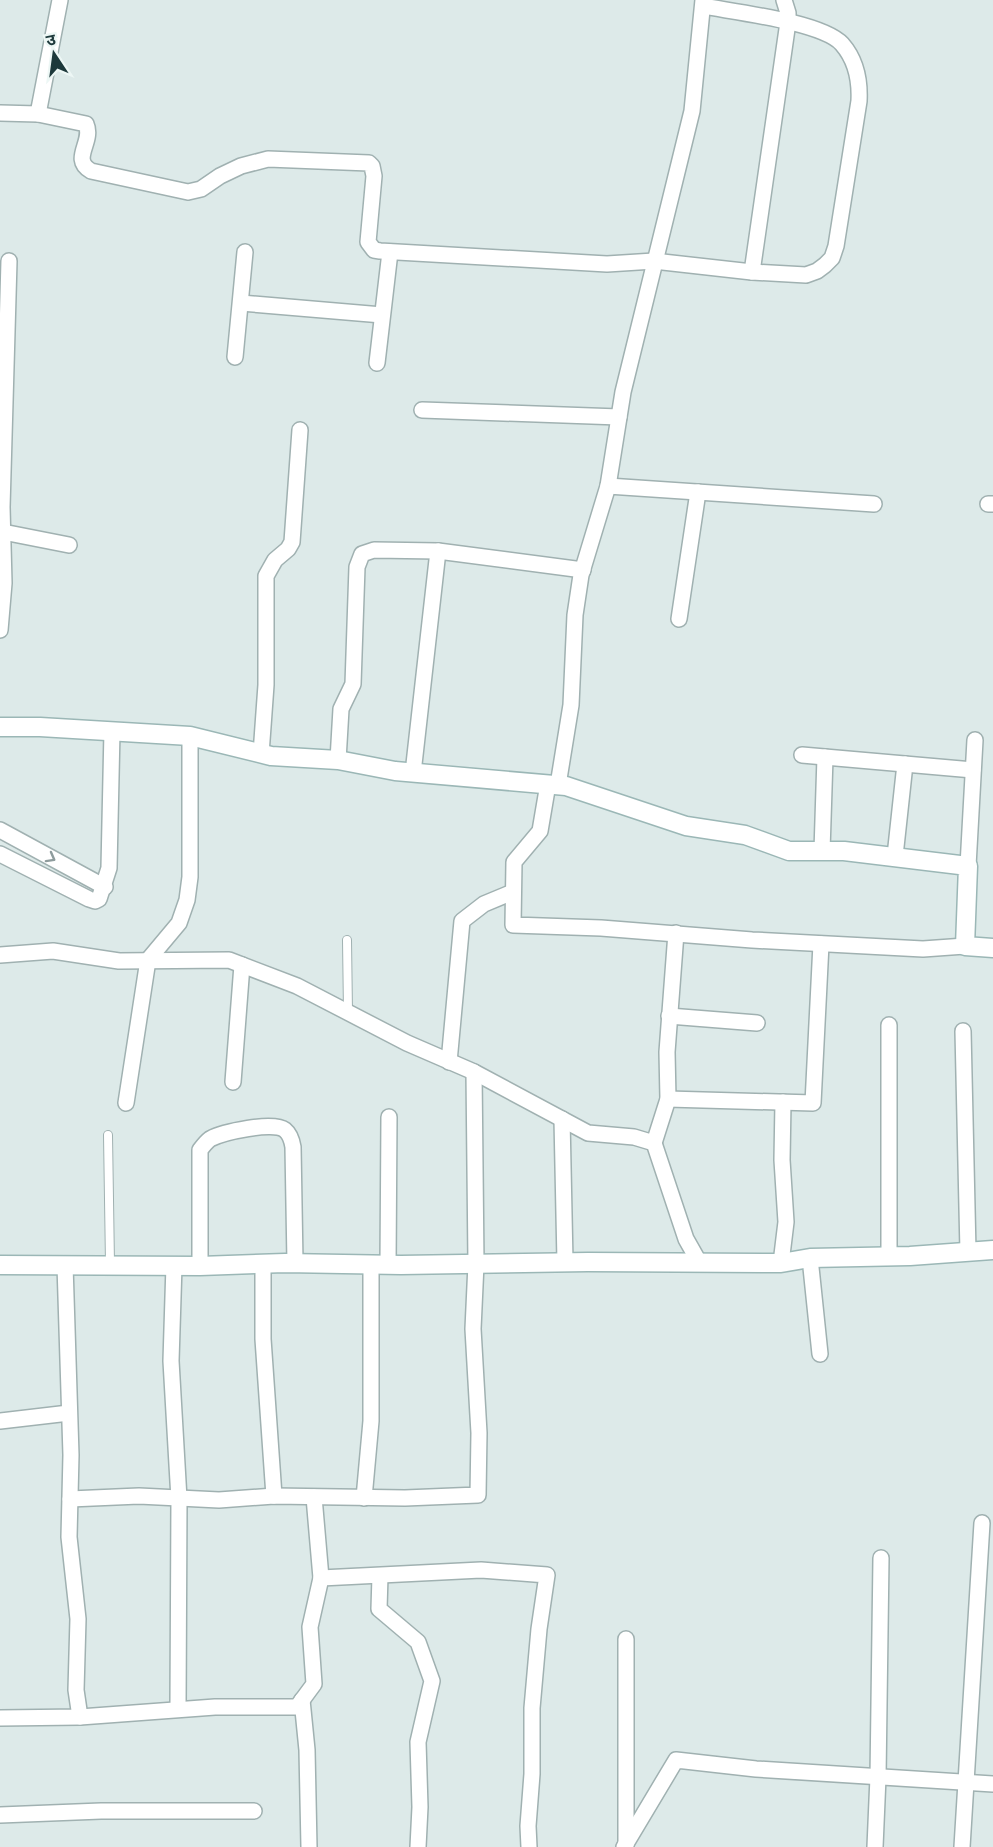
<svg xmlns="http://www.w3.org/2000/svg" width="993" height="1847" font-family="Signika,'Noto Sans Devanagari',sans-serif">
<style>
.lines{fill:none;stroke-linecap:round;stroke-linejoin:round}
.lane-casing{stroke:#a0b1b1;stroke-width:10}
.street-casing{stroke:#a0b1b1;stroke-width:18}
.secondary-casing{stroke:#9bb7b6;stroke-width:21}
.lane{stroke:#fff;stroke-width:8}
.street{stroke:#fff;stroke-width:15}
.secondary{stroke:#fff;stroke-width:18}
.oneway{stroke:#8e9c9d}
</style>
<rect width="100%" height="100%" fill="#ddeae9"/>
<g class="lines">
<defs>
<g id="lane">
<polyline points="347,940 348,1012"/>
<polyline points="108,1135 110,1264"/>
</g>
<g id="street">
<polyline points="0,113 38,114 60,0"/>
<path d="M38,114L86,124C94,142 70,159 91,171L188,192L201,189L220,176L241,166L268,159L369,163L372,166L374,176L368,242L374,250L380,251L607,264L654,261L752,272L806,275L817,271L825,265L832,258L836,246L859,101C860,81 856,60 842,44C822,22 734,12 703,6"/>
<polyline points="752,272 788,22 788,13 784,0"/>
<polyline points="241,303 382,315"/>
<polyline points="235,357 245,252"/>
<polyline points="377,363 390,252"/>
<polyline points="422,410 619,417"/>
<polyline points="608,486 874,504"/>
<polyline points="988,504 993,504"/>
<polyline points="3,532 69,545"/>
<polyline points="679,619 698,492"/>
<polyline points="0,630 4,583 2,507 9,261"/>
<polyline points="261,754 266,685 266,576 275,560 288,549 292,542 300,430"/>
<polyline points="802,755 973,770"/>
<polyline points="338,760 341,709 353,684 357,567 362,554 374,550 438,551 583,570"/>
<polyline points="413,773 438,551"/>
<polyline points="548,784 540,831 514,862 513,925 601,928 752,940 923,949 965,946"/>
<polyline points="558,785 571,705 575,615 581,575 608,486 623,392 692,111 703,0"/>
<polyline points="0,830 105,887"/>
<polyline points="822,851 825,757"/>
<polyline points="0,854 89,899 95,901 99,899 109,868 112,731"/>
<polyline points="895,856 905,764"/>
<polyline points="968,866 975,740"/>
<polyline points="0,955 53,951 119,961 229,960 297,986 407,1043 474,1072 588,1133 634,1137 654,1143 686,1239 699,1262"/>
<polyline points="669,1016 757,1023"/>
<polyline points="889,1025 889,1256"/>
<polyline points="963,1031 968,1252"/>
<polyline points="449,1062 462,921 484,904 513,892"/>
<polyline points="233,1082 242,965"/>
<polyline points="668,1099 813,1103 821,944"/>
<polyline points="126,1103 148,960 179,923 187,900 190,877 190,736"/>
<polyline points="562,1119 565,1262"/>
<polyline points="654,1143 668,1099 667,1052 676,933"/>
<polyline points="810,1258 820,1354"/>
<polyline points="781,1263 786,1222 782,1160 783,1102"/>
<polyline points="263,1264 263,1339 274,1496"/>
<polyline points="174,1265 171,1361 179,1499 178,1709"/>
<polyline points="388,1265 389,1117"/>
<path d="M200,1266V1150C203,1146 206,1142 210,1139C223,1132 273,1121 285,1130C290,1134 292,1141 293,1147L295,1263"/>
<polyline points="0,1421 69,1413"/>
<polyline points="314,1497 321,1578"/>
<polyline points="364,1498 371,1421 371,1264"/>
<polyline points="70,1499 139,1496 219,1500 274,1496 405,1498 478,1495 479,1433 473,1329 476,1264 474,1072"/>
<polyline points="380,1576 379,1609 418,1642 432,1681 418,1742 420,1807 418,1847"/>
<polyline points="302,1700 307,1750 309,1847"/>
<polyline points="80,1717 215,1707 297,1707 314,1684 310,1627 321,1578 481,1570 547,1575 539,1629 532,1708 532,1774 528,1826 529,1847"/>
<polyline points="0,1718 80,1717 76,1690 78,1619 69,1537 71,1455 65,1265"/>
<polyline points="0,1815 101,1811 254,1811"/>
<polyline points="626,1845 626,1639"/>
<polyline points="624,1847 676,1760 756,1769 993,1784"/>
<polyline points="875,1847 878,1777 881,1558"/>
<polyline points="962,1847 982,1523"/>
</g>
<g id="secondary">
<polyline points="0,727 40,727 190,736 271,756 338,760 395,771 566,786 686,826 745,835 789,851 844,851 968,866 965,946 993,948"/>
<polyline points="0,1265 200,1266 285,1263 401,1265 588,1262 762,1263 781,1263 810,1258 910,1256 993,1250"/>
</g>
</defs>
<use href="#lane" class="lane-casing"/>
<use href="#street" class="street-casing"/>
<use href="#secondary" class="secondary-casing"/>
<use href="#lane" class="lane"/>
<use href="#street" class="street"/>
<use href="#secondary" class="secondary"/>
</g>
<defs><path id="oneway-chevron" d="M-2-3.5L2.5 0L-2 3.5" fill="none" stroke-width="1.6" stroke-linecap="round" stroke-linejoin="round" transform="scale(1.5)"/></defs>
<use class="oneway" href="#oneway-chevron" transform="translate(51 858) rotate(29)"/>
<g transform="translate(54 54) rotate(347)" stroke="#edf7f5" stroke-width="4.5" paint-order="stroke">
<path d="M0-4.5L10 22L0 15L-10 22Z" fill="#1d393b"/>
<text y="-9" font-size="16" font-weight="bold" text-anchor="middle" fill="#1d393b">उ</text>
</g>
</svg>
